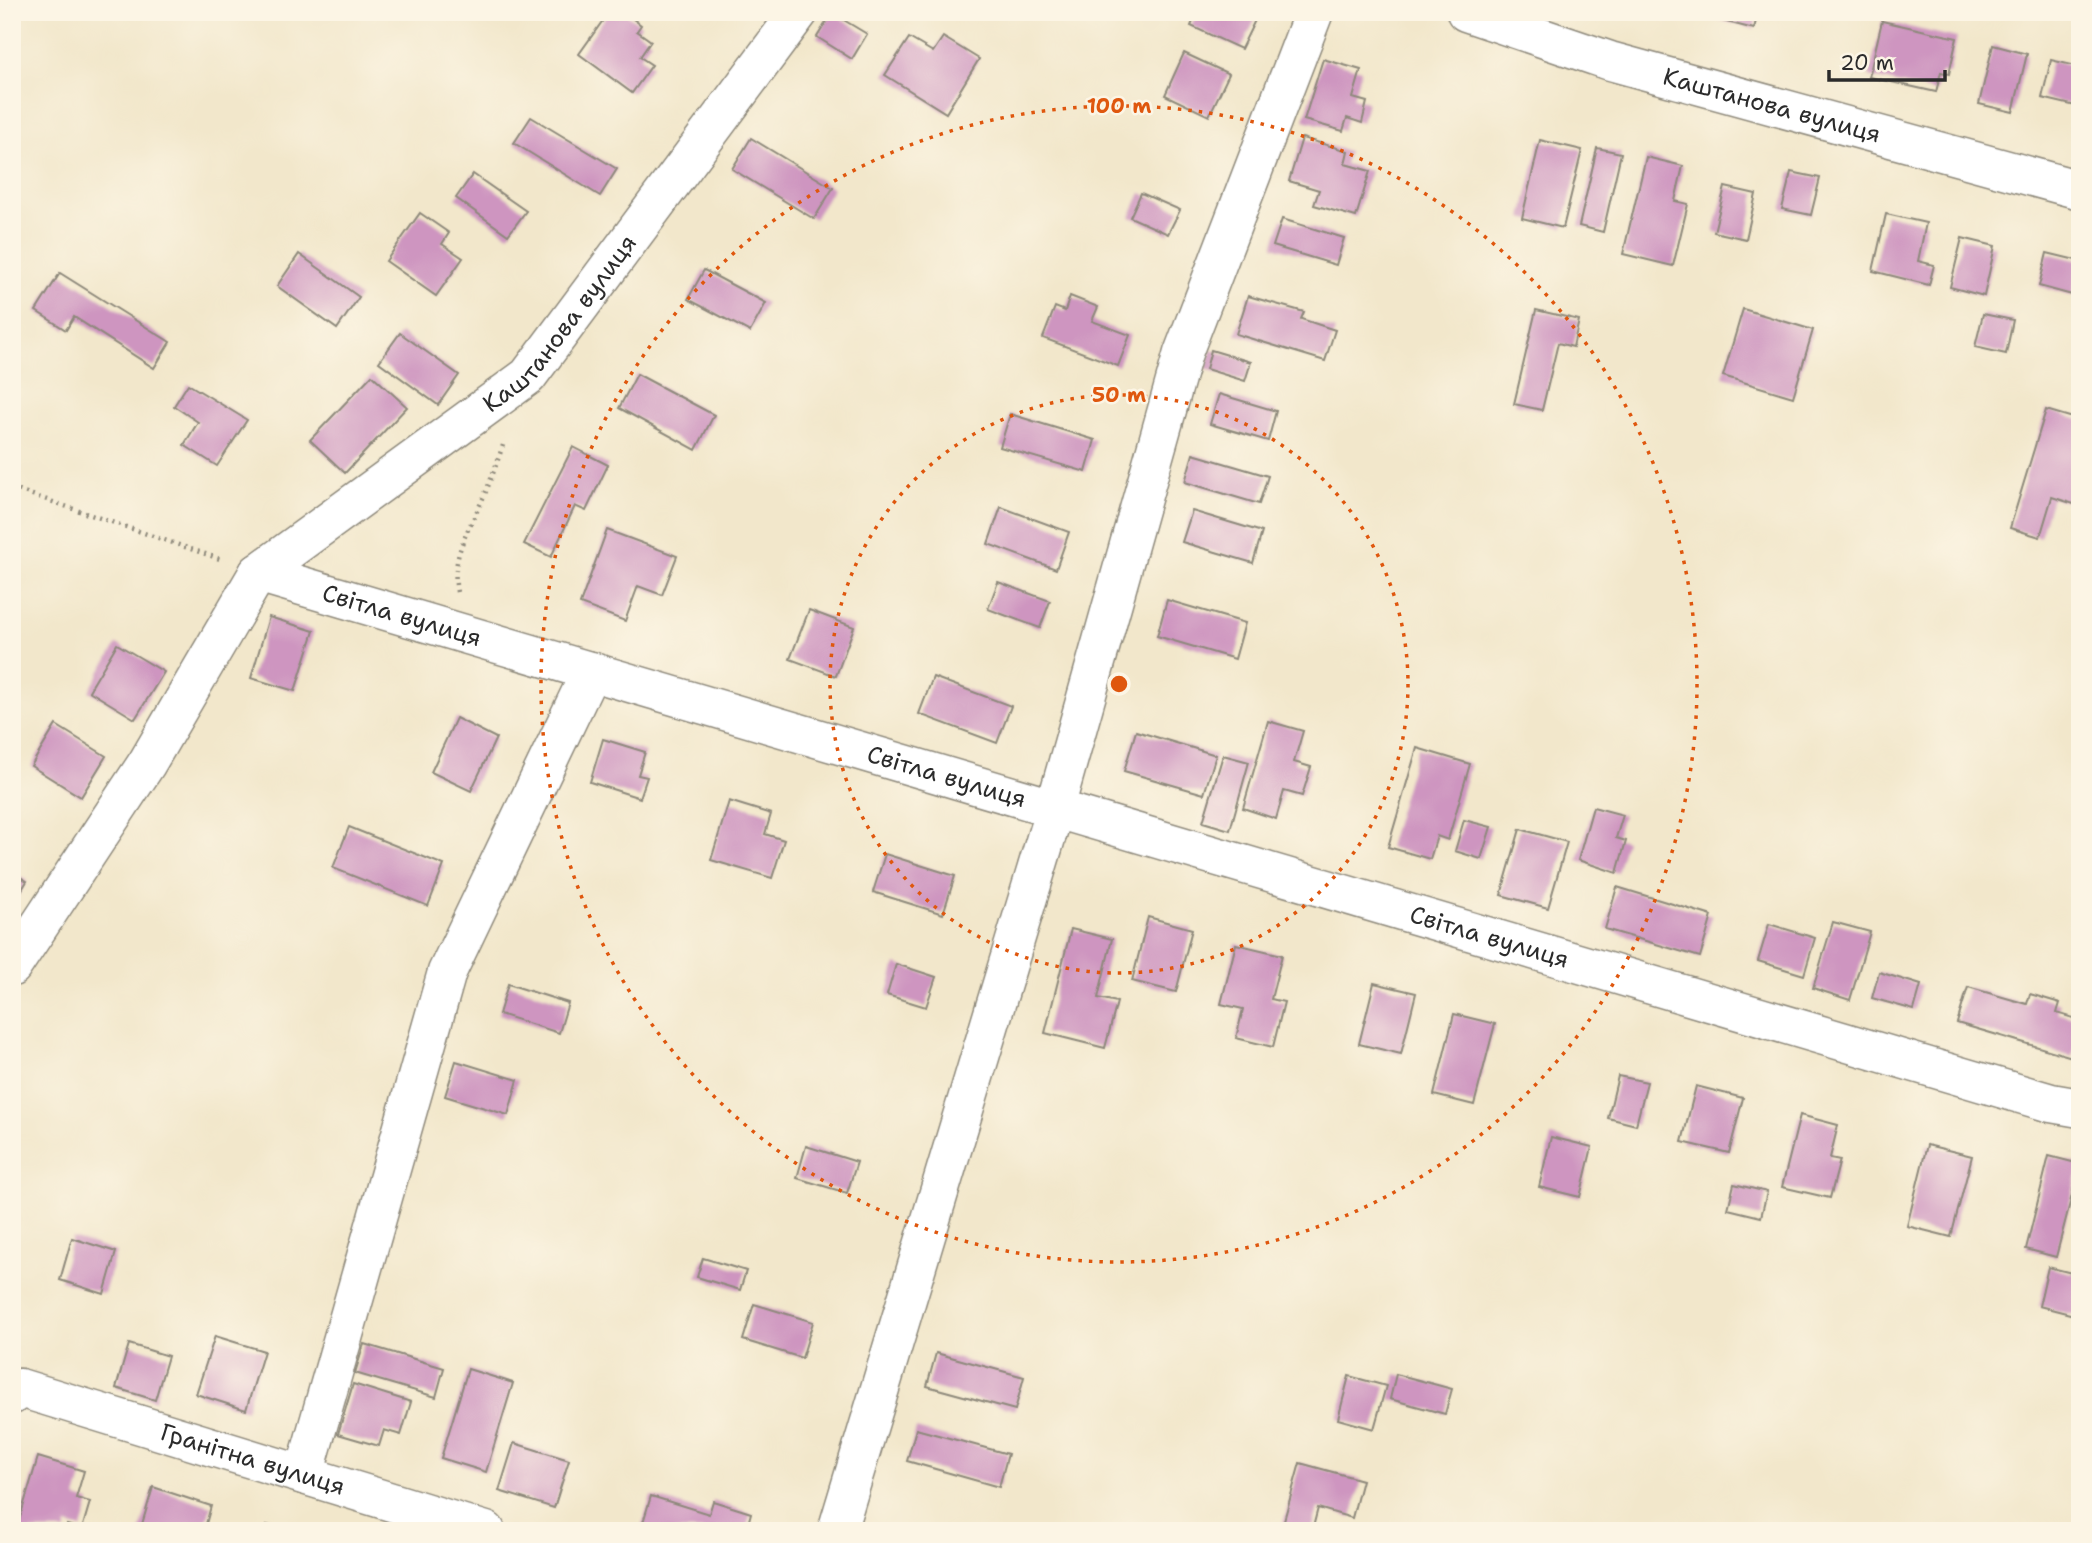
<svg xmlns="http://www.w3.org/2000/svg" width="2092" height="1543" font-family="'Shantell Sans',sans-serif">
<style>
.building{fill:#ce95c0}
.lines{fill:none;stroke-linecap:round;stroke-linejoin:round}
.minor-casing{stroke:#8e897b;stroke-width:41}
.path{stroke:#8e897b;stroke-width:4.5;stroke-dasharray:2 5;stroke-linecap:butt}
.minor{stroke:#fff;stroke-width:38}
.ring{fill:none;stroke:#df570e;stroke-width:3.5;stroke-dasharray:3.5 7}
.labels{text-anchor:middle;stroke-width:5;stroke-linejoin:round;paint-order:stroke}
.street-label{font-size:24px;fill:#2b2b2b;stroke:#fcf5e5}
.centre{fill:#df570e;stroke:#fcf5e5;stroke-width:3.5}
.ring-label{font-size:21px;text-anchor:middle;font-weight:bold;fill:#df570e;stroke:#fcf5e5;stroke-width:5;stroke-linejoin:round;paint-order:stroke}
</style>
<rect width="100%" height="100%" fill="#fcf5e5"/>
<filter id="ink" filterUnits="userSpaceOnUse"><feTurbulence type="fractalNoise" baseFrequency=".0143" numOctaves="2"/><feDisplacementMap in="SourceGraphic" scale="14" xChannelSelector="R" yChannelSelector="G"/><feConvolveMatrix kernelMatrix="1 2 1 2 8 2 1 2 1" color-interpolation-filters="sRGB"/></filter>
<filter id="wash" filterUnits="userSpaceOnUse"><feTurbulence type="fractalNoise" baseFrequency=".00686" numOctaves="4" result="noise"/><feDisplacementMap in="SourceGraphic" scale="28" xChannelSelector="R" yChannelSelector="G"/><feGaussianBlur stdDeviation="1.57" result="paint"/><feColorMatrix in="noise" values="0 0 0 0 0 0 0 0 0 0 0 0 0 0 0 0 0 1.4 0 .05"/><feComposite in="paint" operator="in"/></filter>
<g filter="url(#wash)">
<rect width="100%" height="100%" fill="#f2e7cb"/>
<g id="blocks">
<g class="building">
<polygon points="609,12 624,12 641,25 637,31 651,41 640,57 652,65 632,93 579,54"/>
<polygon points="1197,12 1259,12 1241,49 1191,26"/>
<polygon points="1688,12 1758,12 1754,29"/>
<polygon points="832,13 867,34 852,59 817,37"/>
<polygon points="1882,21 1957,38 1949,74 1941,72 1936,92 1869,77"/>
<polygon points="943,37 979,59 946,113 885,75 909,38 933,52"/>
<polygon points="1993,45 2027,54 2013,112 1979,104"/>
<polygon points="1184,53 1229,74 1209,116 1165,95"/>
<polygon points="1323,59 1361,70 1353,98 1367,102 1362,123 1347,118 1343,131 1304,120"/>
<polygon points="2051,60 2080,67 2080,107 2042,98"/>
<polygon points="531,117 617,169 600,196 514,143"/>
<polygon points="751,138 833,188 814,219 732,169"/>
<polygon points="1302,138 1348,151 1345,164 1370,171 1356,217 1314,205 1319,190 1289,181"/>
<polygon points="1540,140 1582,150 1563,228 1522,218"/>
<polygon points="1597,148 1621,153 1603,232 1579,226"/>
<polygon points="1646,157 1683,166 1675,201 1688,204 1673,266 1623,254"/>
<polygon points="1791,172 1820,178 1811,215 1782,209"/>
<polygon points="473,174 526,211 508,235 456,198"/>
<polygon points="1725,187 1756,194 1746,239 1714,232"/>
<polygon points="1141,193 1180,210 1168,234 1130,217"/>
<polygon points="420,213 449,233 442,244 463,258 436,296 386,261"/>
<polygon points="1886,214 1926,223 1918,261 1934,265 1929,285 1873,271"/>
<polygon points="1282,219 1344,238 1336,265 1273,246"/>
<polygon points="1962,238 1995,246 1984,296 1950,287"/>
<polygon points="2047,253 2080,261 2072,295 2039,286"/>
<polygon points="299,254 359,297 337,329 277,286"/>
<polygon points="704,270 766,303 750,332 688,299"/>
<polygon points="60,273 170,342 154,368 74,317 66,330 36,311"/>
<polygon points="1070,296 1098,307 1092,321 1130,335 1118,366 1043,338 1055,307 1065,311"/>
<polygon points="1248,296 1304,312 1301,319 1335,330 1325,361 1236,334"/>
<polygon points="1743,309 1813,330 1793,397 1723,376"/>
<polygon points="1536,310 1579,320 1573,347 1558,343 1542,410 1514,404"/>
<polygon points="1983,314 2013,320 2006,354 1975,347"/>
<polygon points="400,333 459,375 438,405 379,362"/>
<polygon points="1211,350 1251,362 1245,381 1206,369"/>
<polygon points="637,374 714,415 696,450 619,408"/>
<polygon points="372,375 407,407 345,473 310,440"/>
<polygon points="188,384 247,420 217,466 184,445 198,422 174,406"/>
<polygon points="1219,394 1276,411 1268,441 1210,424"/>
<polygon points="2046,410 2080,420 2080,448 2073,469 2080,471 2080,497 2077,505 2052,497 2040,537 2010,528"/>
<polygon points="1010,414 1095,440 1086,472 1000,447"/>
<polygon points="573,447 608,465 586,511 575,506 551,557 524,544"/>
<polygon points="1193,454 1268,476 1259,504 1185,482"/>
<polygon points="1001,507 1069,532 1056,569 988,544"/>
<polygon points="1192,511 1262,532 1253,563 1182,542"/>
<polygon points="607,530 677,556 662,595 638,586 625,621 580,604"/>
<polygon points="998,582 1050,601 1040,628 988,609"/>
<polygon points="1167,600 1245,623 1235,659 1157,636"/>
<polygon points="809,610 854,627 836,676 790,659"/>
<polygon points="269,617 314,631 295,691 251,678"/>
<polygon points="117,644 164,672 135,719 89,691"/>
<polygon points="933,677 1011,706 997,743 919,714"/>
<polygon points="456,718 496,738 471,791 431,772"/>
<polygon points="1268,721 1303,731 1294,762 1311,767 1302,796 1284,791 1276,819 1243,808"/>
<polygon points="56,725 106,756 81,797 31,766"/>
<polygon points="1136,731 1216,755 1204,794 1124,771"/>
<polygon points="603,739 645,752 638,775 647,777 640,798 590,782"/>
<polygon points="1417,748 1470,764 1448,840 1437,836 1430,859 1388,847"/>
<polygon points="1223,755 1249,762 1230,830 1203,822"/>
<polygon points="729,801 771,814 765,834 784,840 772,878 711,860"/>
<polygon points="1593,807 1623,815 1616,838 1626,841 1617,873 1578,860"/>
<polygon points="1464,820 1491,827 1481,859 1455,851"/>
<polygon points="349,827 444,865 428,906 333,868"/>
<polygon points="1520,829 1567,842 1548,908 1501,895"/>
<polygon points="885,854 955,876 943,914 873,892"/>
<polygon points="12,872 27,881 12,906"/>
<polygon points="1617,887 1712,916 1700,957 1605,929"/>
<polygon points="1148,917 1192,929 1176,992 1132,981"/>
<polygon points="1833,922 1870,932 1850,1000 1813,988"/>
<polygon points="1769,924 1815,938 1804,975 1758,961"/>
<polygon points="1071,929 1112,939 1098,998 1117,1002 1105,1048 1045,1033"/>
<polygon points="1236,944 1282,955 1271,999 1284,1002 1273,1047 1236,1038 1243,1009 1221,1004"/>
<polygon points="896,964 936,977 926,1007 887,995"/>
<polygon points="1879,972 1921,985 1914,1010 1872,998"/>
<polygon points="1374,983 1416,993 1401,1054 1359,1044"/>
<polygon points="508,984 568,1003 559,1033 499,1014"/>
<polygon points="1968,987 2027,1004 2030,994 2060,1003 2057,1013 2080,1020 2080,1031 2072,1057 1957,1023"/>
<polygon points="1454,1014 1495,1024 1474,1105 1434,1095"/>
<polygon points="456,1061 518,1080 508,1115 445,1096"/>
<polygon points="1618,1076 1647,1082 1636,1125 1608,1118"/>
<polygon points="1696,1086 1743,1098 1729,1153 1682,1142"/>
<polygon points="1800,1115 1838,1125 1830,1158 1840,1160 1830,1198 1782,1187"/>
<polygon points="1551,1137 1592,1147 1580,1197 1539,1187"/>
<polygon points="1927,1145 1972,1156 1951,1237 1907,1226"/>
<polygon points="806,1146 857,1162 847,1193 797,1178"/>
<polygon points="2049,1156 2080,1164 2056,1257 2026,1249"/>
<polygon points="1734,1184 1767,1192 1761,1217 1728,1209"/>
<polygon points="72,1238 116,1252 104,1294 60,1280"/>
<polygon points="703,1258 746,1271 740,1290 697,1277"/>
<polygon points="2048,1267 2080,1275 2080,1293 2074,1315 2039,1306"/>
<polygon points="754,1304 813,1322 802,1358 743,1340"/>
<polygon points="215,1336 264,1351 246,1410 196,1394"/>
<polygon points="129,1344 168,1356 155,1400 116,1388"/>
<polygon points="364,1344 444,1368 436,1397 355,1373"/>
<polygon points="936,1353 1024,1377 1015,1410 927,1386"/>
<polygon points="468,1369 513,1383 486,1472 441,1458"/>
<polygon points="1396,1374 1452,1389 1445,1414 1390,1399"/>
<polygon points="1349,1376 1386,1386 1374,1429 1338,1419"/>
<polygon points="353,1384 411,1402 401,1435 384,1430 379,1446 338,1434"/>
<polygon points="916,1429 1008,1454 999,1487 907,1461"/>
<polygon points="514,1443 569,1460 554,1508 499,1491"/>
<polygon points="38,1457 84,1471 76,1498 90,1502 82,1529 67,1525 66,1531 16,1531"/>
<polygon points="1300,1463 1362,1480 1352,1518 1318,1508 1312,1531 1281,1531"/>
<polygon points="153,1487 211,1506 204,1531 140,1531"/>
<polygon points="651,1496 709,1514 713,1501 751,1513 746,1531 647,1531 641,1529"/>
<polygon points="267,1525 284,1530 284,1531 266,1531"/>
</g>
</g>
</g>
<g filter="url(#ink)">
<use href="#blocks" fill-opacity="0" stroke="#8e897b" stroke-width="2"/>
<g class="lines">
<defs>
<g id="minor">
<path id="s1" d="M1466,12L1610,61L2080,190"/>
<path id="s2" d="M258,573L2051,1103L2080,1108"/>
<path id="s3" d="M12,967L147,763L258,573L528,376L799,12"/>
<path id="s4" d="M12,1395L20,1388L486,1531"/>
<polyline points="304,1475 447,972 591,671"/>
<polyline points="837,1531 1055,808 1183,353 1314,12"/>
</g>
</defs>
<use href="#minor" class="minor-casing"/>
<g class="path">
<polyline points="12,488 220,559"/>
<path d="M457,592C450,555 471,526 485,494C492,477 498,460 504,442"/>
</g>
<use href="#minor" class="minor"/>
</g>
</g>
<g class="ring">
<circle cx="1119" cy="684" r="289"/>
<circle cx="1119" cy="684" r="578"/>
</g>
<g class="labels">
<g class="street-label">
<text dy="8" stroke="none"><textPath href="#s1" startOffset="320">Каштанова вулиця</textPath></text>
<text dy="8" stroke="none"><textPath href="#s3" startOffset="859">Каштанова вулиця</textPath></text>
<text dy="8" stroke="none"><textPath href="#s2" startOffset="150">Світла вулиця</textPath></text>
<text dy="8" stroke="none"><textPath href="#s2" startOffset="718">Світла вулиця</textPath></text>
<text dy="8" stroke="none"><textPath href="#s2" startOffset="1284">Світла вулиця</textPath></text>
<text dy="8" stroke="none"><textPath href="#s4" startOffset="254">Гранітна вулиця</textPath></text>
</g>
</g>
<circle cx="1119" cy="684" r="10" class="centre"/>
<g class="ring-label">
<text x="1119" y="113">100 m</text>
<text x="1119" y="402">50 m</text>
</g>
<rect width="2092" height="1543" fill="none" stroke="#fcf5e5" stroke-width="42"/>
<path d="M1829 70v10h116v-10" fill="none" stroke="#2b2b2b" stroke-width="3.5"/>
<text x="1840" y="70" font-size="21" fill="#2b2b2b" stroke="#fcf5e5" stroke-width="5" paint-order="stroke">20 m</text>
</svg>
